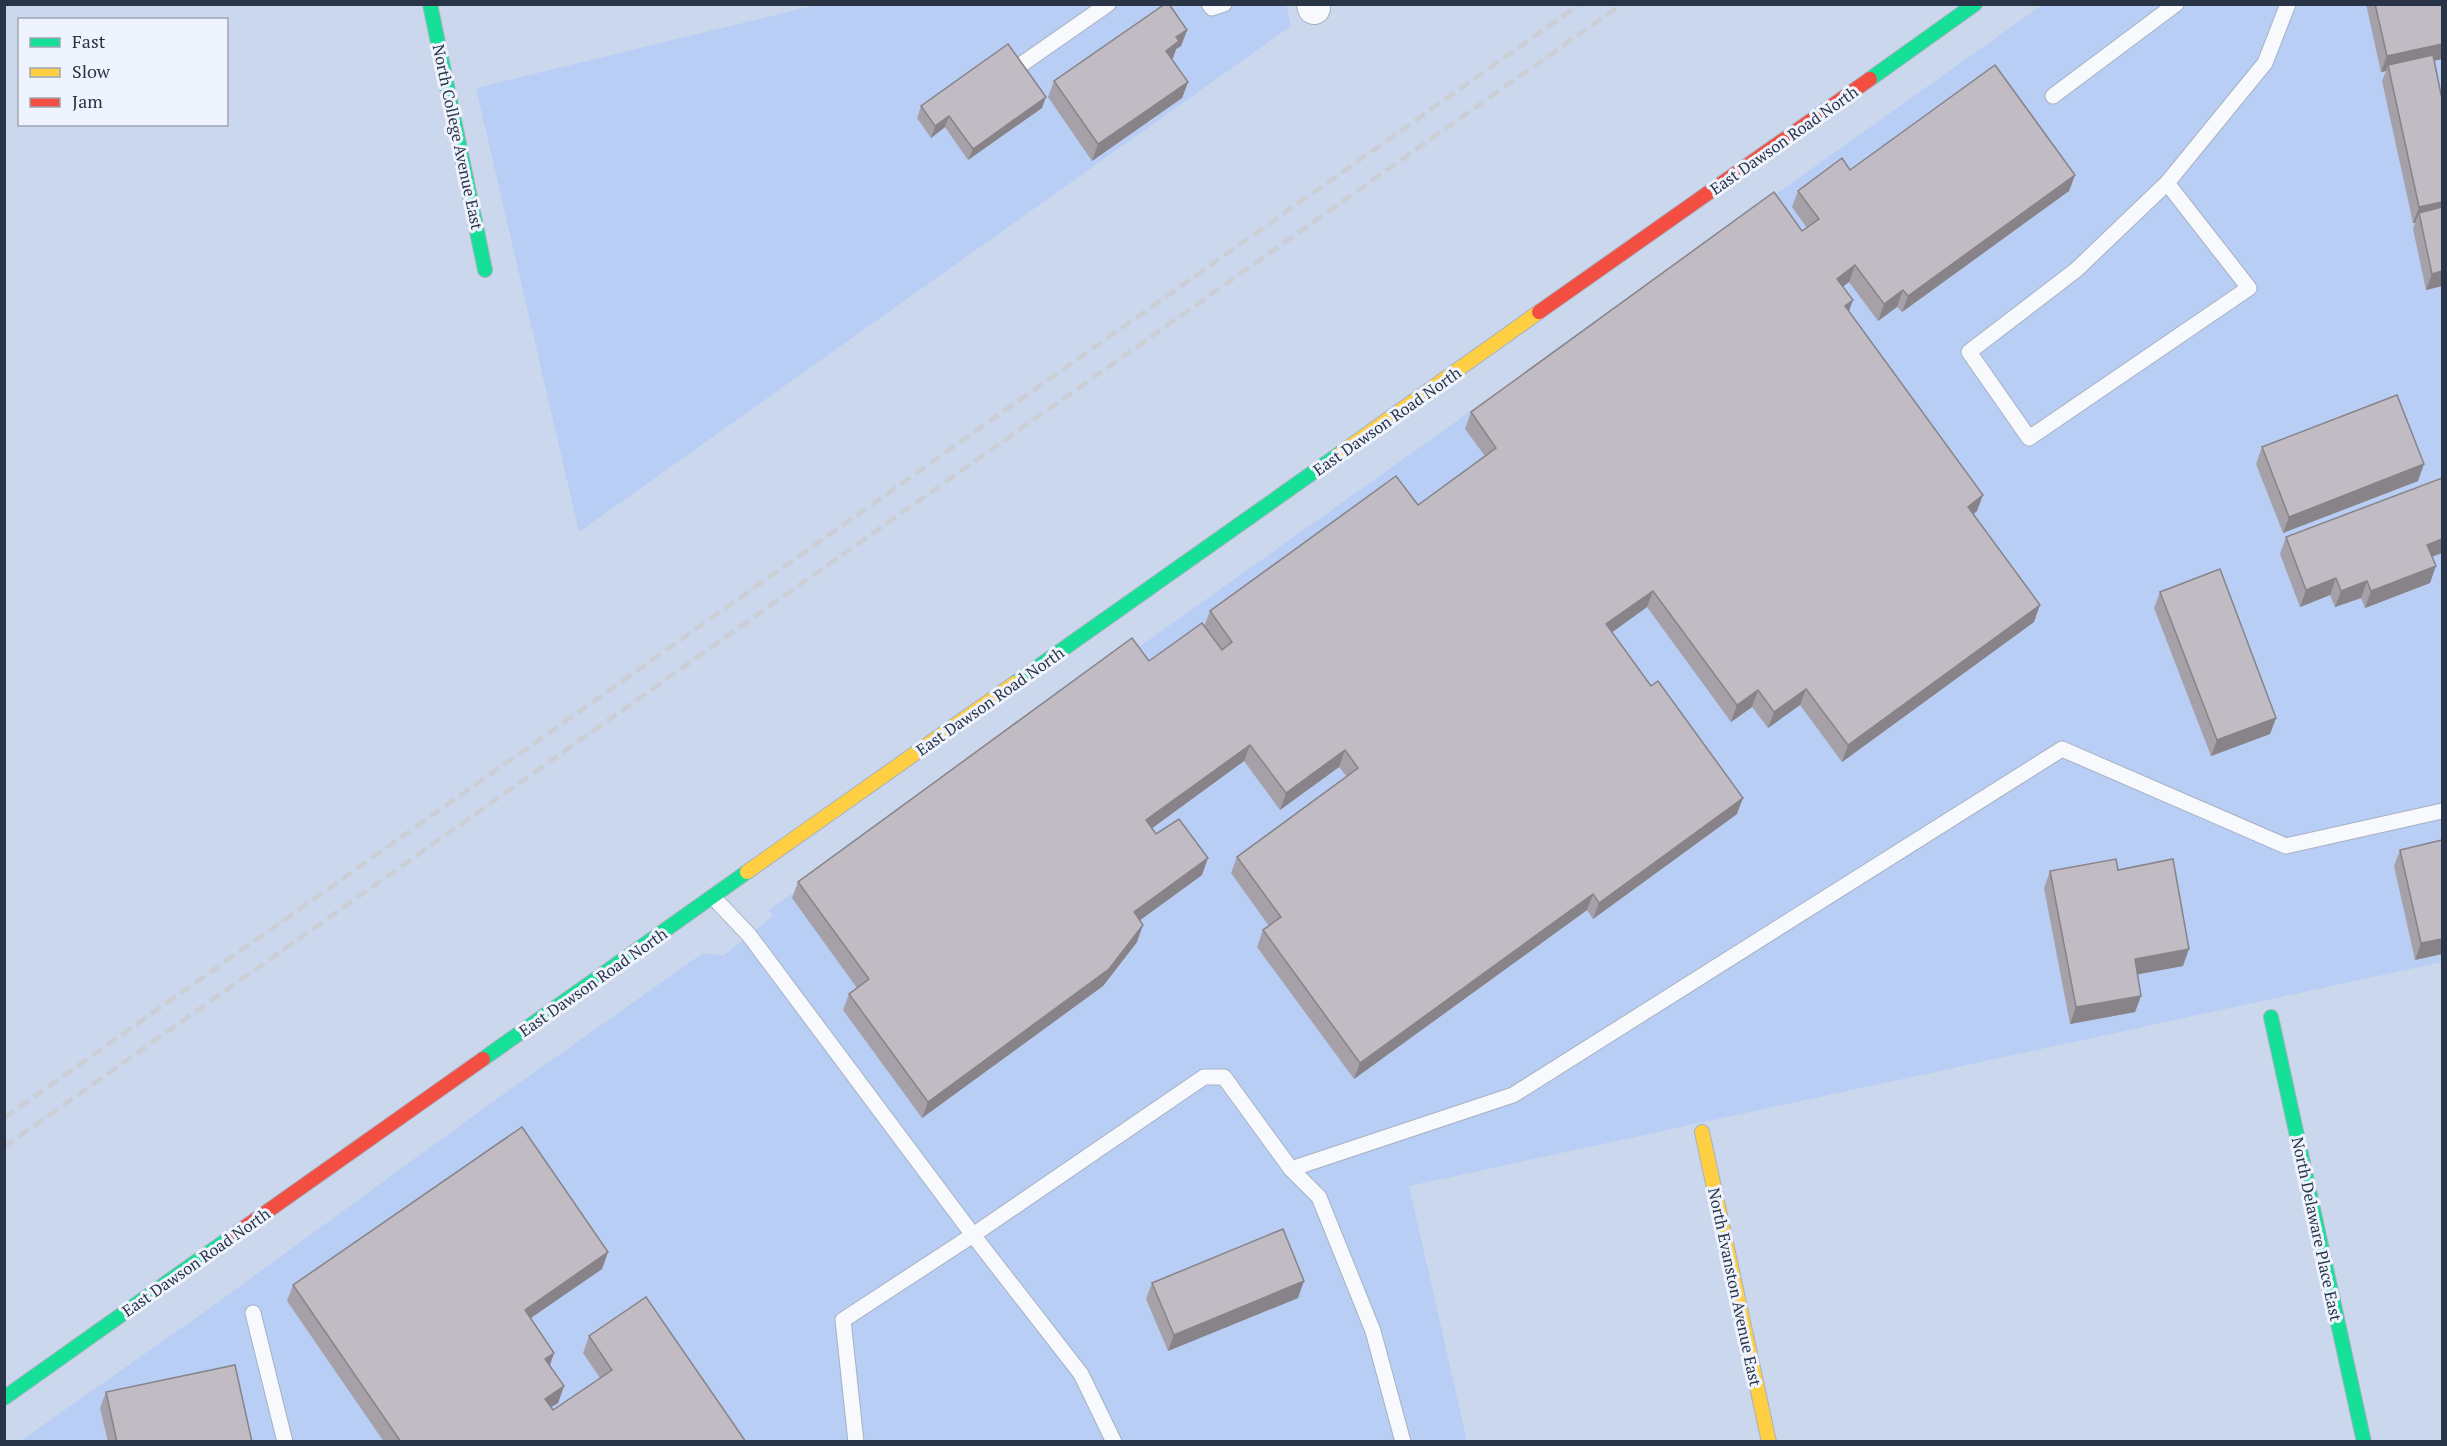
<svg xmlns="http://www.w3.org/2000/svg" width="2447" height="1446" font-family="'PT Serif',serif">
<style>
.built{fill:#b8cef5}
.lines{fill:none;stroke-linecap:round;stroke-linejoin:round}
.lane-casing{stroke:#a7b1c3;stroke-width:17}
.street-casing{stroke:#a7b1c3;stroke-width:34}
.fast-casing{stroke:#a7b1c3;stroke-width:16}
.slow-casing{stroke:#a7b1c3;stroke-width:16}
.jam-casing{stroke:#a7b1c3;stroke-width:16}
.lane{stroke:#f7f9fc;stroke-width:15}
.street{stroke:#f7f9fc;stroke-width:32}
.fast{stroke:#16e098;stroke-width:14}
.slow{stroke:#ffcf43;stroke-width:14}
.jam{stroke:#f24e42;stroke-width:14}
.rail{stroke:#cbced5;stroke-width:4.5;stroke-dasharray:12 6;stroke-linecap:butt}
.wall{fill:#a6a1a9}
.shaded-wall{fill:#878389}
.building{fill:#c1bbc4;stroke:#878389;stroke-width:1.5}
.labels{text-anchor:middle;stroke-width:6;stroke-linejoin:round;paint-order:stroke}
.street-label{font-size:16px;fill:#293447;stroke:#eef3fd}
</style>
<rect width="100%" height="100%" fill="#cbd7ec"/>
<g class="built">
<polygon points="1286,4 1291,26 579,532 476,88 816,5"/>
<polygon points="2042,5 2442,5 2442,962 1409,1186 1467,1441 19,1442 217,1303 498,1098 703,953 723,956 773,916 769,910"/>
</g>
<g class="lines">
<defs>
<g id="lane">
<polyline points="1209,4 1212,8 1224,4"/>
<polyline points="1019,66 1108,4"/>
<polyline points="2053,96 2176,4"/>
<polyline points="2167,183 2249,288 2029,438 1969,352 2076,270 2167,183 2265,63 2288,4"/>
<polyline points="713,897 749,935 973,1235 1081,1374 1114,1442"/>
<polyline points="1291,1169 1513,1095 2062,749 2286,846 2442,811"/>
<polyline points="253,1313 285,1442"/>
<polyline points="856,1442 843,1320 973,1235 1204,1077 1224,1077 1291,1169 1319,1197 1373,1331 1403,1442"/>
</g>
<polyline id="street" points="1313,4 1314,8"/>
<g id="fast">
<polyline points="430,4 485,270"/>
<polyline points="1870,79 1975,4"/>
<polyline points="1015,683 1342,452"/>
<polyline points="2271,1017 2364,1442"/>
<polyline points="483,1059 747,872"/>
<polyline points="4,1398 231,1237"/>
</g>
<g id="slow">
<polyline points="1342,452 1539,312"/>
<polyline points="747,872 1015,683"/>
<polyline points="1702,1132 1769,1442"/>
</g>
<g id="jam">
<polyline points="1539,312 1870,79"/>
<polyline points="231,1237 483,1059"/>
</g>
</defs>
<use href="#lane" class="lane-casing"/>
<use href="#street" class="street-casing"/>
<use href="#fast" class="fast-casing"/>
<use href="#slow" class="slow-casing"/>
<use href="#jam" class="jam-casing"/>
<use href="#lane" class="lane"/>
<use href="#street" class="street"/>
<use href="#fast" class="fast"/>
<use href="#slow" class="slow"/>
<use href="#jam" class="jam"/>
<g class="rail">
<polyline points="4,1118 1580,4"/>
<polyline points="4,1147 1622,4"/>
</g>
</g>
<g class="wall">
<polygon points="2366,4 2442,4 2442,59 2434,61 2442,286 2426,290 2413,229 2415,223 2413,223 2382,81 2386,71 2381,72"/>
<polygon points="1187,30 1181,46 1176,49 1173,58 1172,59 1188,82 1182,98 1092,161 1048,97 1054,81"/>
<polygon points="921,106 1042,108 968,160 945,127 931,138 917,118"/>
<polygon points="1850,170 2075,175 2069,191 1902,312 1897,307 1878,321 1849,282 1843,287 1849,311 1977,511 1974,514 2034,622 1842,762 1800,705 1768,728 1752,707 1731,722 1647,607 1612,632 1737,814 1593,919 1587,910 1354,1079 1257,947 1263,930 1269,926 1231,873 1237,857 1347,777 1339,767 1280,810 1244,761 1152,828 1156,834 1202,875 1140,920 1137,942 1103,986 922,1118 843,1010 849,994 857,988 792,898 798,882 1204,626 1210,611 1418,505 1485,456 1465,429 1471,412 1802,231 1807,228 1792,207 1798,191"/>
<polygon points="2262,447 2418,481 2283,533 2256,464"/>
<polygon points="2286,537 2432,557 2430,583 2365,608 2361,598 2335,607 2330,595 2300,607 2280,554"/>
<polygon points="2160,592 2276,718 2270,734 2211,756 2154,608"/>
<polygon points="2442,840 2442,954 2415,960 2394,866 2400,850"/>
<polygon points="2118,870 2183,966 2137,974 2141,996 2135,1012 2070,1024 2044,888 2050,871"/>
<polygon points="608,1252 602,1269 531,1318 554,1353 550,1366 564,1386 558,1403 551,1407 553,1410 600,1378 583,1353 589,1336 746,1442 384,1442 287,1301 293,1285"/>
<polygon points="1152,1283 1298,1298 1168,1351 1146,1299"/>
<polygon points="106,1392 252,1442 108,1442 100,1408"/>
</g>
<g class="shaded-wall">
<polygon points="1187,30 1181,46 1176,49 1173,58 1160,67 1166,51 1176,37"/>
<polygon points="2442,44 2442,59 2389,70 2388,65 2386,71 2381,72 2387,56"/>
<polygon points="1188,82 1182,98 1092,161 1098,144"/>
<polygon points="1046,97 1042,108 968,160 973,149"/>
<polygon points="949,116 945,127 931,138 935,126"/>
<polygon points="2075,175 2069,191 1902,312 1908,296"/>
<polygon points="2442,202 2442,217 2419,213 2415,223 2413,223 2419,207"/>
<polygon points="1855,265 1849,282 1831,295 1837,279"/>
<polygon points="2442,271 2442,286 2426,290 2432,274"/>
<polygon points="1903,290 1897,307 1878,321 1884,304"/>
<polygon points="1853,300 1847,317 1845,306"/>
<polygon points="2424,464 2418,481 2283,533 2289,517"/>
<polygon points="1983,495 1977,511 1962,523 1968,507"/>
<polygon points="2442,539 2442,553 2421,561 2427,545"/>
<polygon points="2436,566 2430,583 2365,608 2371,591"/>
<polygon points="2336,578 2330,595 2300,607 2306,590"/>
<polygon points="2367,581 2361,598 2335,607 2341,591"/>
<polygon points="1653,591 1647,607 1600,641 1606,624"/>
<polygon points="2040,605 2034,622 1842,762 1848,745"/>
<polygon points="1806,689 1800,705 1768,728 1774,712"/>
<polygon points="1758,690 1752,707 1731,722 1737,705"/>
<polygon points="2276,718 2270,734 2211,756 2217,740"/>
<polygon points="1250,745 1244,761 1140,837 1146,820"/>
<polygon points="1345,750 1339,767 1280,810 1286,793"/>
<polygon points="1743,798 1737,814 1593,919 1599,903"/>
<polygon points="1208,858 1202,875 1128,929 1134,912"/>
<polygon points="1593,894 1587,910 1354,1079 1360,1063"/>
<polygon points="1143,925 1137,942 1103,986 922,1118 928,1102"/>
<polygon points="2442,939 2442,954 2415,960 2421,943"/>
<polygon points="2189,949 2183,966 2129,976 2135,959"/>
<polygon points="2141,996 2135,1012 2070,1024 2076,1007"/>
<polygon points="608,1252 602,1269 519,1326 525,1310"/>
<polygon points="1304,1281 1298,1298 1168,1351 1174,1335"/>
<polygon points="554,1353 548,1369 545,1359"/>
<polygon points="564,1386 558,1403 539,1415 545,1399"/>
</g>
<g class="building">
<polygon points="1165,4 1169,4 1187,30 1176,37 1179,41 1166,51 1188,82 1098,144 1054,81"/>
<polygon points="2375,4 2442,4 2442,44 2387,56"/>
<polygon points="1008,44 1046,97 973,149 949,116 935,126 921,106"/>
<polygon points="2433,55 2442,99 2442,202 2419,207 2388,65"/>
<polygon points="1995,65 2075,175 1908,296 1903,290 1884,304 1855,265 1837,279 1853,300 1845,306 1983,495 1968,507 2040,605 1848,745 1806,689 1774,712 1758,690 1737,705 1653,591 1606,624 1651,686 1658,681 1743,798 1599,903 1593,894 1360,1063 1263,930 1281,917 1237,857 1358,768 1345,750 1286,793 1250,745 1146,820 1156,834 1179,819 1208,858 1134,912 1143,925 1109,969 928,1102 849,994 869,979 798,882 1132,638 1149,661 1202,623 1222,650 1232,642 1210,611 1396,476 1418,505 1496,448 1471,412 1774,192 1802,231 1819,219 1798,191 1842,158 1850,170"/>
<polygon points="2442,207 2442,271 2432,274 2419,213"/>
<polygon points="2397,395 2424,464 2289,517 2262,447"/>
<polygon points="2442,478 2442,539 2427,545 2436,566 2371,591 2367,581 2341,591 2336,578 2306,590 2286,537"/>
<polygon points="2220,569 2276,718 2217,740 2160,592"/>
<polygon points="2442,840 2442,939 2421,943 2400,850"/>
<polygon points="2116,859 2118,870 2173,859 2189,949 2135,959 2141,996 2076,1007 2050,871"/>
<polygon points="522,1127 608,1252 525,1310 554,1353 545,1359 564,1386 545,1399 553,1410 612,1370 589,1336 646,1297 746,1442 401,1442 293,1285"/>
<polygon points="1283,1229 1304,1281 1174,1335 1152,1283"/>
<polygon points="235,1365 252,1442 117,1442 106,1392"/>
</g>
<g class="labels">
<g class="street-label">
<text transform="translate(458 137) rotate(78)" y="6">North College Avenue East</text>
<text transform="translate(1784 140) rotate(-35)" y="6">East Dawson Road North</text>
<text transform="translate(1387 421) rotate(-35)" y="6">East Dawson Road North</text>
<text transform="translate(990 701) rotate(-35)" y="6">East Dawson Road North</text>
<text transform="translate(593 982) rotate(-35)" y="6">East Dawson Road North</text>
<text transform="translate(2317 1229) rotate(78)" y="6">North Delaware Place East</text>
<text transform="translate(196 1262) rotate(-35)" y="6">East Dawson Road North</text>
<text transform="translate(1735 1287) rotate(78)" y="6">North Evanston Avenue East</text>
</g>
</g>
<rect width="2447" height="1446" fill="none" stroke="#293447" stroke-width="12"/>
<rect x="18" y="18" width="210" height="108" fill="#eef3fd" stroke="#9fa7b4" stroke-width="1.5"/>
<rect x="30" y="38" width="30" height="9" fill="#16e098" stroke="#9fa7b4" stroke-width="1.5"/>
<text x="72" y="48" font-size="18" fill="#293447">Fast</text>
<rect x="30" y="68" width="30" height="9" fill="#ffcf43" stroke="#9fa7b4" stroke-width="1.5"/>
<text x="72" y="78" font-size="18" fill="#293447">Slow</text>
<rect x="30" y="98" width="30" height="9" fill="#f24e42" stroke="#9fa7b4" stroke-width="1.5"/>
<text x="72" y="108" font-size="18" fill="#293447">Jam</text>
</svg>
